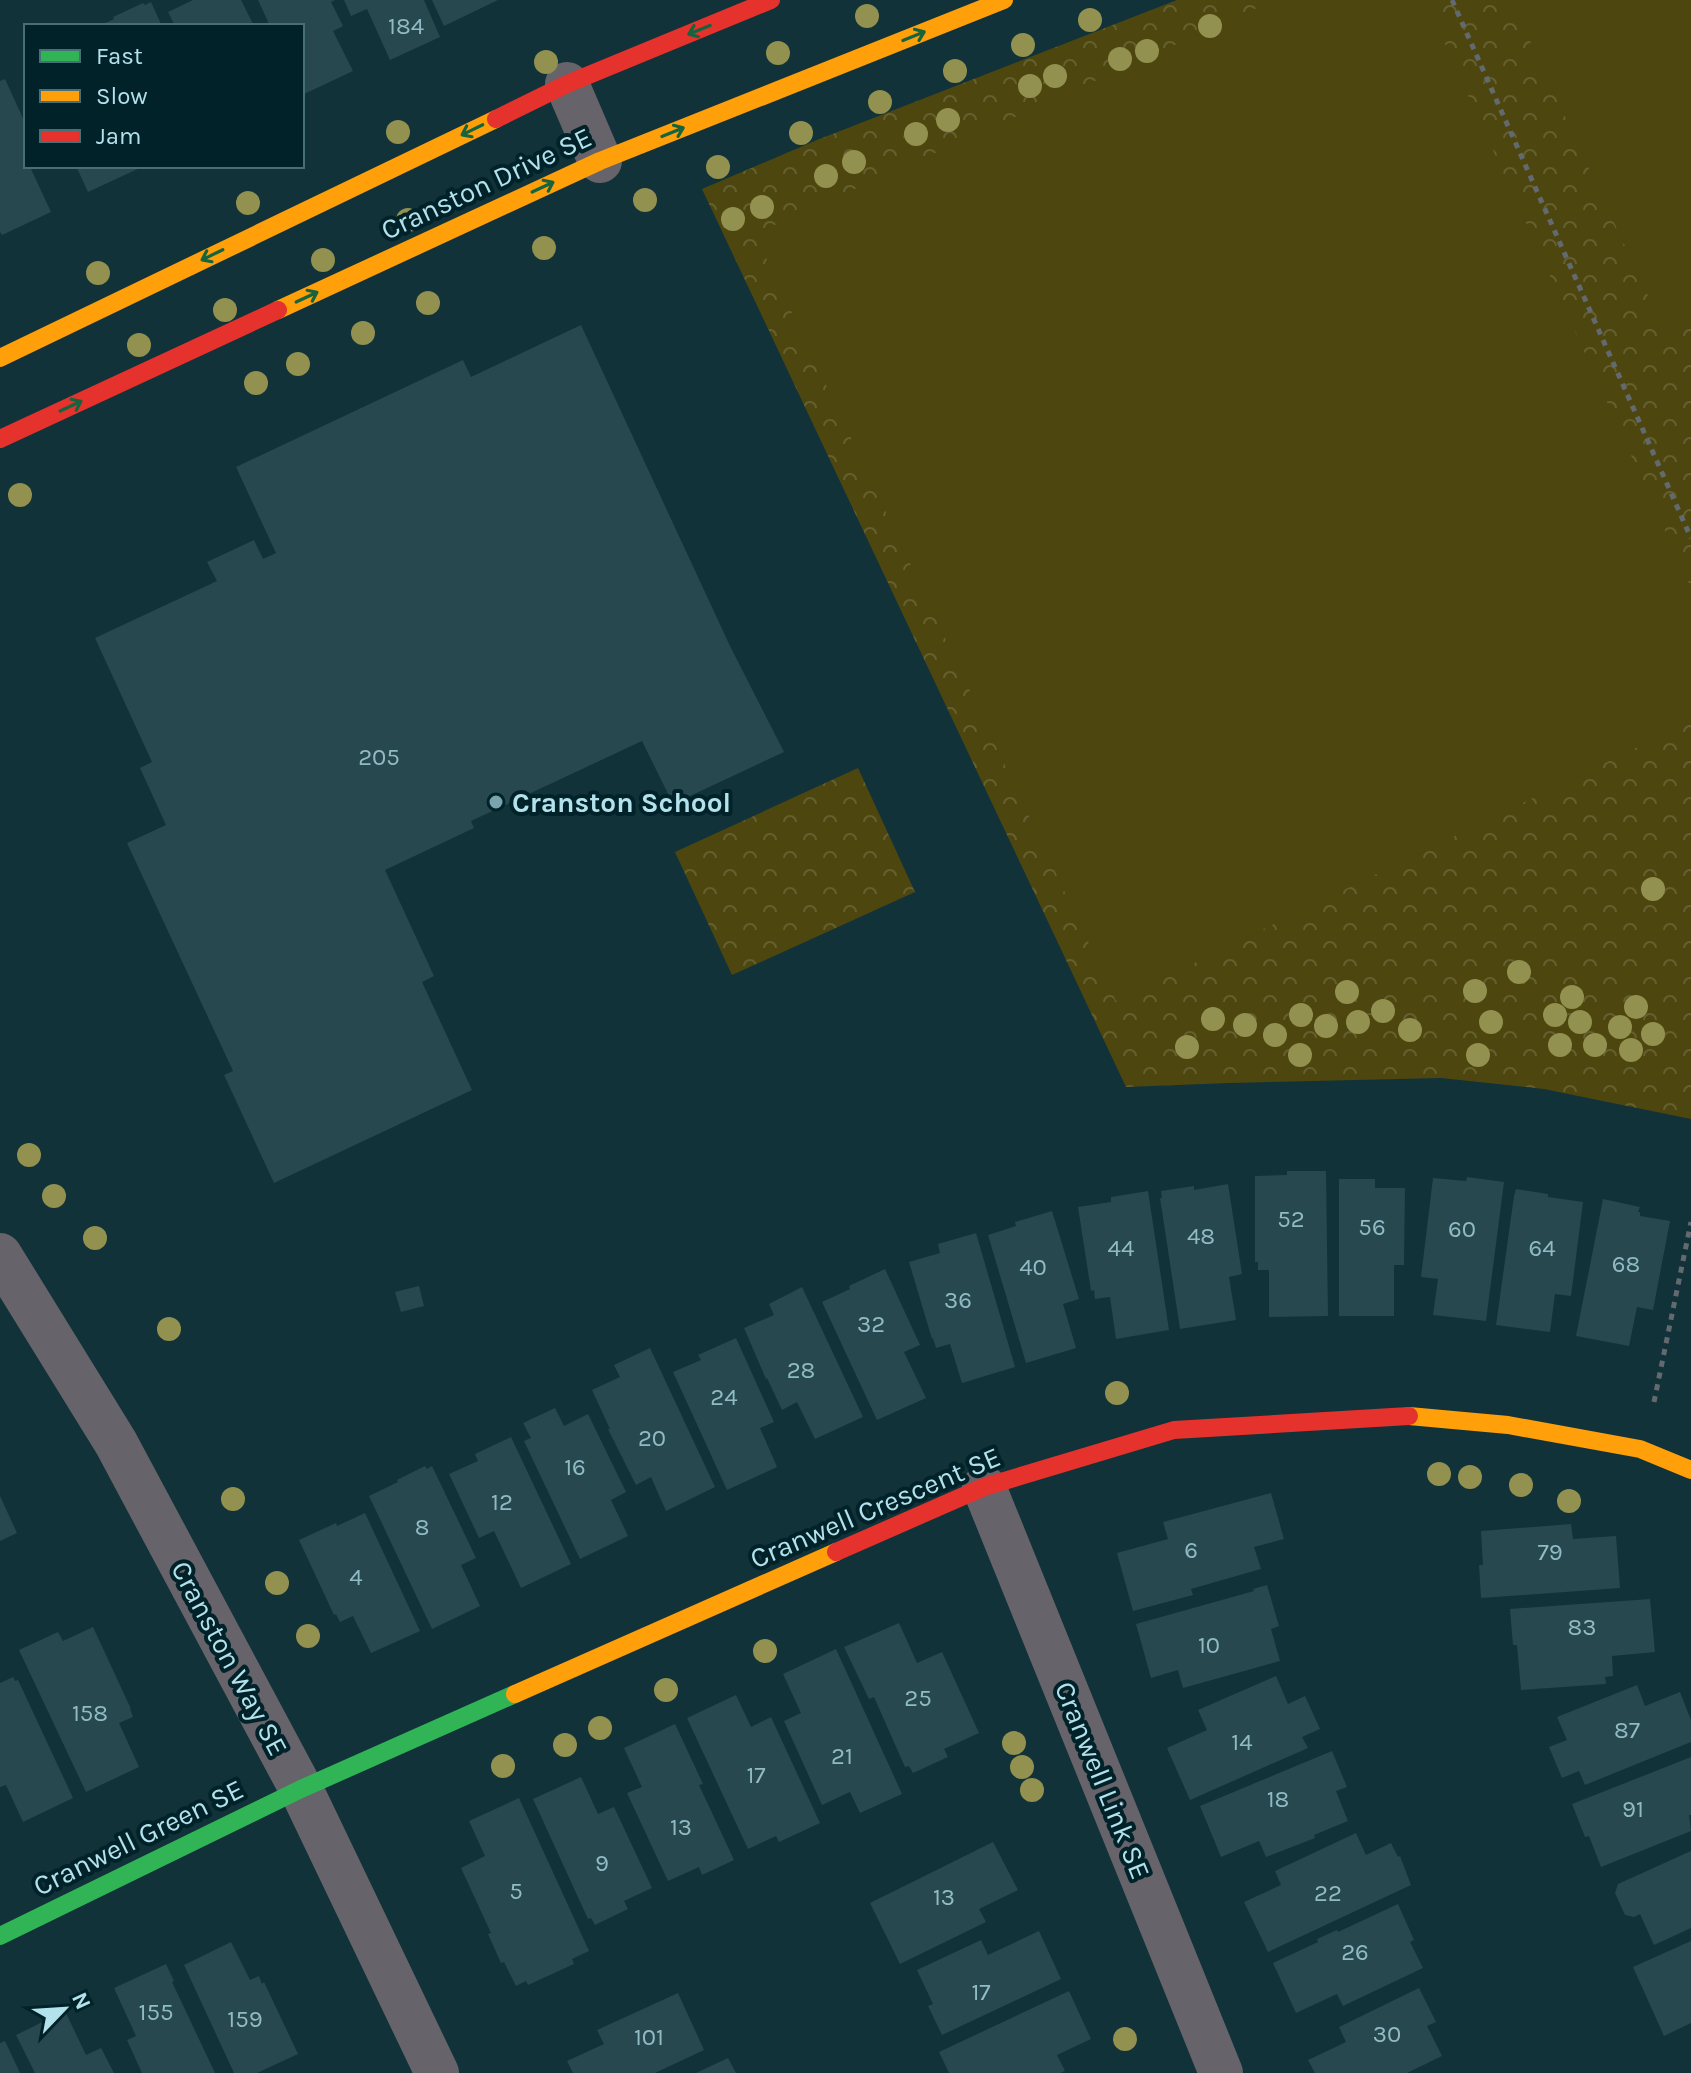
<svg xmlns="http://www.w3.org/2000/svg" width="1691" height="2073" font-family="Karla,sans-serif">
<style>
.park{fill:url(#park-crowns)}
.pitch{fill:#4e460f}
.building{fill:#27484e}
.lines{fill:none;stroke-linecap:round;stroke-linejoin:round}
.path{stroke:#62696f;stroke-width:5;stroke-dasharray:6 6;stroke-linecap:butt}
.street{stroke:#67636a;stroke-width:44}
.fast{stroke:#30b455;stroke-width:18}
.slow{stroke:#ff9f0a;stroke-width:18}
.jam{stroke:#e5322d;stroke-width:18}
.tree{fill:#93914f}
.oneway{stroke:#16643d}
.poi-dot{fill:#7aa4ad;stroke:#012229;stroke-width:3}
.labels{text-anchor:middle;stroke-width:8;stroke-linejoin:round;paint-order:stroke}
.number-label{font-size:24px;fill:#90bbc4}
.street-label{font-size:28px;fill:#b3e1ec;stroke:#012229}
.poi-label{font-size:28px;font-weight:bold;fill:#b3e1ec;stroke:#012229;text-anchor:start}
</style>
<defs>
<pattern id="park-crowns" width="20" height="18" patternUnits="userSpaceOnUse" patternTransform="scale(2)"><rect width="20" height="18" fill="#4e460f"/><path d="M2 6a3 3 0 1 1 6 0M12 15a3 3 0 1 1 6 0" fill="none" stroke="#656032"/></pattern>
</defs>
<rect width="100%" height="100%" fill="#113238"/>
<g class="park">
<polygon points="1177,0 1691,0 1691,1119 1544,1089 1441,1078 1229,1083 1126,1087 702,189 817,140"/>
<polygon points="858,768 915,892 732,975 675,852"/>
</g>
<g class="pitch">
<polygon points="1275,0 1425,0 1691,588 1691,721 1116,1001 755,234"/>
<polygon points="1511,0 1691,0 1691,314 1664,330"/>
</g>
<g class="building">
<polygon points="193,0 241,0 254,26 175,26 168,12"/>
<polygon points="258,0 335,0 331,2 343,26 333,31 353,71 302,95 302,26 270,26"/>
<polygon points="344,0 424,0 440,37 390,60 367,9 351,16"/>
<polygon points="432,0 498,0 444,26"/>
<polygon points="151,2 162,26 99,26 114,19 113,17 143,3 145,5"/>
<polygon points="5,79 26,125 26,166 37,166 31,169 51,212 2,235 0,232 0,81"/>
<polygon points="76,166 144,166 88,192"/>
<polygon points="581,325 730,646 784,752 673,804 642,741 471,821 474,828 385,870 434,976 422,982 472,1090 274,1183 224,1075 233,1071 127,843 166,825 140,768 152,762 95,638 217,581 207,562 254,540 263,559 276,553 236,467 463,360 471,377"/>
<polygon points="1287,1171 1326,1171 1328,1316 1269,1317 1269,1270 1258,1270 1258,1262 1255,1262 1255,1176 1287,1175"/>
<polygon points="1467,1177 1504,1182 1486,1321 1433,1315 1438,1279 1421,1277 1433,1178 1466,1181"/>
<polygon points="1339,1179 1375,1179 1375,1188 1405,1188 1404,1265 1394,1265 1394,1316 1339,1316"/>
<polygon points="1228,1184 1242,1274 1229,1277 1236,1320 1180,1329 1160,1198 1162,1198 1161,1191 1194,1186 1194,1190"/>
<polygon points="1516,1189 1548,1194 1548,1197 1583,1202 1571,1296 1555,1294 1550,1332 1496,1325 1514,1196"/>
<polygon points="1148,1191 1169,1330 1116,1339 1110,1297 1095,1299 1094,1290 1091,1291 1078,1207 1111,1202 1111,1197"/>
<polygon points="1603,1199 1640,1207 1638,1212 1640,1212 1640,1216 1670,1221 1653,1310 1637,1307 1629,1346 1576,1336"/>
<polygon points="1052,1211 1079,1299 1063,1304 1076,1348 1026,1363 988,1235 1016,1226 1015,1222"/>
<polygon points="976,1233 1015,1367 962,1383 950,1344 936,1348 933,1338 932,1339 909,1262 940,1253 938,1244"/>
<polygon points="885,1269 920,1345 904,1352 926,1398 877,1420 822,1302 850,1289 849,1286"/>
<polygon points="419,1286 424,1306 401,1312 395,1292"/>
<polygon points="802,1287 863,1417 815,1439 797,1402 782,1410 767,1378 766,1379 744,1328 774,1315 769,1304"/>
<polygon points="736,1338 774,1422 760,1428 777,1467 727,1490 673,1372 701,1360 698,1355"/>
<polygon points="650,1348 715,1487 666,1511 651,1477 636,1485 608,1429 610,1429 592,1390 620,1377 614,1365"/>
<polygon points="555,1408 564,1426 588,1414 626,1492 611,1500 628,1536 580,1559 524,1441 531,1438 523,1423"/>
<polygon points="511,1437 571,1564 521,1588 494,1531 479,1538 449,1474 478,1461 475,1454"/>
<polygon points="425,1466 427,1469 432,1466 476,1558 461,1565 480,1606 432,1629 369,1496 398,1482 397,1480"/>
<polygon points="1271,1493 1284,1539 1254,1547 1261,1569 1191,1589 1193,1595 1133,1611 1117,1553 1168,1539 1163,1522"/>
<polygon points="0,1496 17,1533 0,1541"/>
<polygon points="365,1513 420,1631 371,1653 353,1616 340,1622 336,1614 334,1615 299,1540 336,1523 337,1526"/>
<polygon points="1571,1524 1573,1539 1616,1536 1620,1588 1481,1598 1479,1565 1483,1565 1481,1531"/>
<polygon points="1267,1585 1279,1626 1271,1629 1280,1661 1183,1688 1178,1670 1151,1678 1136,1624 1254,1591 1253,1589"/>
<polygon points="1650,1599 1655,1652 1612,1656 1613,1676 1605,1677 1606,1684 1521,1690 1517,1645 1513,1645 1510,1609"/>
<polygon points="899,1623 917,1663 942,1652 979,1733 944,1749 948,1757 913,1773 909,1766 905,1767 874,1697 869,1699 844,1647"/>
<polygon points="93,1627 131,1709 130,1709 133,1717 119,1723 139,1767 86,1792 19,1650 58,1632 63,1641"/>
<polygon points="836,1649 902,1794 860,1813 850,1792 822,1805 784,1721 801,1713 783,1674"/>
<polygon points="1276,1676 1288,1704 1305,1696 1320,1729 1302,1737 1308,1748 1190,1800 1167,1748 1207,1730 1198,1710"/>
<polygon points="13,1677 15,1681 18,1680 73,1798 23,1822 6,1785 0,1787 0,1683"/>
<polygon points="1637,1685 1645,1706 1680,1692 1691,1720 1691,1742 1585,1785 1579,1771 1562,1778 1549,1747 1567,1740 1557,1717"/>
<polygon points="736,1695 751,1727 771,1717 820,1823 779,1842 776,1836 748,1849 687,1718"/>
<polygon points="675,1724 703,1784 699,1785 734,1860 702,1875 699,1867 668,1881 627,1793 642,1787 624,1748"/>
<polygon points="1332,1751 1347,1787 1336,1791 1348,1821 1314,1835 1315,1838 1266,1857 1259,1841 1221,1857 1200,1806"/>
<polygon points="1691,1757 1691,1815 1689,1815 1691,1831 1601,1867 1589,1836 1585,1837 1572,1804"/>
<polygon points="581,1777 598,1814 614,1807 652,1888 624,1901 628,1909 595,1925 591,1918 588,1919 533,1799"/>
<polygon points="519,1798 589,1951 572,1959 574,1964 528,1985 526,1981 516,1986 504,1962 501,1963 488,1934 491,1933 461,1868 485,1856 469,1821"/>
<polygon points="1356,1833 1366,1855 1391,1843 1398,1857 1400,1856 1411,1885 1268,1952 1244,1902 1281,1885 1275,1871"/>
<polygon points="993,1842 1018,1890 979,1909 986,1922 900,1964 870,1903"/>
<polygon points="1691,1851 1691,1928 1654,1945 1640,1914 1634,1917 1625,1915 1615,1893 1618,1884"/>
<polygon points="1398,1904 1414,1940 1410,1942 1423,1968 1343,2006 1337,1994 1296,2013 1273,1963 1318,1942 1317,1939 1337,1930 1338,1932"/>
<polygon points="1039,1931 1061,1979 942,2035 928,2006 933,2004 917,1970 981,1940 988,1955"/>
<polygon points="1691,1941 1691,2023 1664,2036 1633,1967"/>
<polygon points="231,1942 250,1980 259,1976 262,1984 264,1982 298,2054 257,2073 234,2073 184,1965"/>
<polygon points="166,1964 174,1981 172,1982 215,2073 142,2073 127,2040 136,2036 114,1988"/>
<polygon points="1419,1988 1436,2022 1427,2026 1442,2056 1407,2073 1315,2073 1308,2060 1346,2042 1339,2027"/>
<polygon points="1069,1991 1091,2039 1057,2055 1065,2071 1060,2073 949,2073 939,2052"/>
<polygon points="678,1993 704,2050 655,2073 573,2073 567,2061 604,2044 597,2030"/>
<polygon points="65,2011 86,2055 101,2048 114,2073 35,2073 16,2035"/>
<polygon points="5,2041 20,2073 0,2073 0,2043"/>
<polygon points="728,2058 736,2073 696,2073"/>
</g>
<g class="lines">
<g class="path">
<polyline points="1452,0 1691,538"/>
<polyline points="1654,1402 1691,1222"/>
</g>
<g class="street">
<polyline points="567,84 600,161"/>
<polyline points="0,1255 116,1443 301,1789 437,2073"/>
<polyline points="984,1487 1221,2073"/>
</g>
<polyline class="fast" points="0,1936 301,1789 515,1694"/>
<g class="slow">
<polyline points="278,310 600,161 1004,0"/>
<polyline points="0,358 496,119"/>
<polyline points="1409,1416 1508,1425 1640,1449 1691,1470"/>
<polyline points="515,1694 836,1552"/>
</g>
<g class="jam">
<polyline points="496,119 567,84 771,0"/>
<polyline points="0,439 278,310"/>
<polyline points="836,1552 984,1487 1174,1430 1409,1416"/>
</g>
</g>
<g class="tree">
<circle cx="867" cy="16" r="12"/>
<circle cx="1090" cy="20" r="12"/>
<circle cx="1210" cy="26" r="12"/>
<circle cx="1023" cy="45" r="12"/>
<circle cx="1147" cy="51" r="12"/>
<circle cx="778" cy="53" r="12"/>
<circle cx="1120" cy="59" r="12"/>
<circle cx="546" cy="62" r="12"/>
<circle cx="955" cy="71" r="12"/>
<circle cx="1055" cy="76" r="12"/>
<circle cx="1030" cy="86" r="12"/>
<circle cx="880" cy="102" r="12"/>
<circle cx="948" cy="120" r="12"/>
<circle cx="398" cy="132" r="12"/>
<circle cx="801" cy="133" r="12"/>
<circle cx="916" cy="134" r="12"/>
<circle cx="854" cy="162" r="12"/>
<circle cx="718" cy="167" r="12"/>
<circle cx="826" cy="176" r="12"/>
<circle cx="645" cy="200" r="12"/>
<circle cx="248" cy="203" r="12"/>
<circle cx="762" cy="207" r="12"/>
<circle cx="733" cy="219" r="12"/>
<circle cx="408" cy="220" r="12"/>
<circle cx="544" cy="248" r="12"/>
<circle cx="323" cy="260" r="12"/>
<circle cx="98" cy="273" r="12"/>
<circle cx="428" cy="303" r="12"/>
<circle cx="225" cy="310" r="12"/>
<circle cx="363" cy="333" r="12"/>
<circle cx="139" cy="345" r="12"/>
<circle cx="298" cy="364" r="12"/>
<circle cx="256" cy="383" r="12"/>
<circle cx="20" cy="495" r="12"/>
<circle cx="1653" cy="889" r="12"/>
<circle cx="1519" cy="972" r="12"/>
<circle cx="1475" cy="991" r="12"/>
<circle cx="1347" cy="992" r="12"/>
<circle cx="1572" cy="997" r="12"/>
<circle cx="1636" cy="1007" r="12"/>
<circle cx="1383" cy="1011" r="12"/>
<circle cx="1301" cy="1015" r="12"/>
<circle cx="1555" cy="1015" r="12"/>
<circle cx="1213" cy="1019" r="12"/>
<circle cx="1358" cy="1022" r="12"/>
<circle cx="1491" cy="1022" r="12"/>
<circle cx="1580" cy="1022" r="12"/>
<circle cx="1245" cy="1025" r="12"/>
<circle cx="1326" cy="1026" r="12"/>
<circle cx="1620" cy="1027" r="12"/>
<circle cx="1410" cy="1030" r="12"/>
<circle cx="1653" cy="1034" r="12"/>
<circle cx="1275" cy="1035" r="12"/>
<circle cx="1560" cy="1045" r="12"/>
<circle cx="1595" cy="1045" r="12"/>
<circle cx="1187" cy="1047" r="12"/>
<circle cx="1631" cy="1050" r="12"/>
<circle cx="1300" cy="1055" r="12"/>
<circle cx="1478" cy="1055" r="12"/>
<circle cx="29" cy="1155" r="12"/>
<circle cx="54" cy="1196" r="12"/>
<circle cx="95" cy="1238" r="12"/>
<circle cx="169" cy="1329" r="12"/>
<circle cx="1117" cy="1393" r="12"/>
<circle cx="1439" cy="1474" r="12"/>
<circle cx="1470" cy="1477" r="12"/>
<circle cx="1521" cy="1485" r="12"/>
<circle cx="233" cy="1499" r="12"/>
<circle cx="1569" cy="1501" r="12"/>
<circle cx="277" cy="1583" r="12"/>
<circle cx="308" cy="1636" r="12"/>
<circle cx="765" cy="1651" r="12"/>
<circle cx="666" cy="1690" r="12"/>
<circle cx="600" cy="1728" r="12"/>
<circle cx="1014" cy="1743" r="12"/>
<circle cx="565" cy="1745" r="12"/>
<circle cx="503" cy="1766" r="12"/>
<circle cx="1022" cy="1767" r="12"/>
<circle cx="1032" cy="1790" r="12"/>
<circle cx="1125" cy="2039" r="12"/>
</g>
<defs><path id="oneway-shaft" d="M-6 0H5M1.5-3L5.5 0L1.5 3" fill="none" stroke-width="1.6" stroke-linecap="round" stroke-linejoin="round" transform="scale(2)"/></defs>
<g class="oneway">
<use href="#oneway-shaft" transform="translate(699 30) rotate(158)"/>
<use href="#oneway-shaft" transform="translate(914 36) rotate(-22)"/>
<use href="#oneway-shaft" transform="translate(472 130) rotate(154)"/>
<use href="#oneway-shaft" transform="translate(673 132) rotate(-22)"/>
<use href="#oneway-shaft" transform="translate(543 187) rotate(-25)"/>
<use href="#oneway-shaft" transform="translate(212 255) rotate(154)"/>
<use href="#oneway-shaft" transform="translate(307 297) rotate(-25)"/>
<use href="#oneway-shaft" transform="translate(71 406) rotate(-25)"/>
</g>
<circle class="poi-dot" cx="496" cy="802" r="8"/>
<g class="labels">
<g class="number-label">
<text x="406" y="34">184</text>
<text x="379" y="765">205</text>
<text x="1291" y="1227">52</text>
<text x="1372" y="1235">56</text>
<text x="1462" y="1237">60</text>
<text x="1201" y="1244">48</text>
<text x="1121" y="1256">44</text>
<text x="1542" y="1256">64</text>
<text x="1626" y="1272">68</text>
<text x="1033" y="1275">40</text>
<text x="958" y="1308">36</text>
<text x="871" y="1332">32</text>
<text x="801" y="1378">28</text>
<text x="724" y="1405">24</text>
<text x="652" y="1446">20</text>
<text x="575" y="1475">16</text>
<text x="502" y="1510">12</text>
<text x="422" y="1535">8</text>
<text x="1191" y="1558">6</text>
<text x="1550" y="1560">79</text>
<text x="356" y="1585">4</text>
<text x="1582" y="1635">83</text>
<text x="1209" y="1653">10</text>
<text x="918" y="1706">25</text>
<text x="90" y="1721">158</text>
<text x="1627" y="1738">87</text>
<text x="1242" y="1750">14</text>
<text x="842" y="1764">21</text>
<text x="756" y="1783">17</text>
<text x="1278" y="1807">18</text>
<text x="1633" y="1817">91</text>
<text x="681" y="1835">13</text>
<text x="602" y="1871">9</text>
<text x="516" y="1899">5</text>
<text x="1328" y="1901">22</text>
<text x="944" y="1905">13</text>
<text x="1355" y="1960">26</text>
<text x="981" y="2000">17</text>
<text x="156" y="2020">155</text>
<text x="245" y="2027">159</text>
<text x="1387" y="2042">30</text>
<text x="649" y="2045">101</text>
</g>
<g class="street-label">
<text transform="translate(486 183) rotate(-25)" y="10">Cranston Drive SE</text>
<text transform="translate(875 1507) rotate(-23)" y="10">Cranwell Crescent SE</text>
<text transform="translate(230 1658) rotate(62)" y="10">Cranston Way SE</text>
<text transform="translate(1103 1780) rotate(68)" y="10">Cranwell Link SE</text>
<text transform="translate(138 1837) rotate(-26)" y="10">Cranwell Green SE</text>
</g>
<g class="poi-label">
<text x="512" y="812">Cranston School</text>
</g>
</g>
<rect x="24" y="24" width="280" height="144" fill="#012229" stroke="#486e77" stroke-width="2"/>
<rect x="40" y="50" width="40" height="12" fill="#30b455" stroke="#486e77" stroke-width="2"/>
<text x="96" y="64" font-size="24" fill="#b3e1ec">Fast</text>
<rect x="40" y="90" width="40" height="12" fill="#ff9f0a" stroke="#486e77" stroke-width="2"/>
<text x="96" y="104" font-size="24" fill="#b3e1ec">Slow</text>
<rect x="40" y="130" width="40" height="12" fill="#e5322d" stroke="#486e77" stroke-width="2"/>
<text x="96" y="144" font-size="24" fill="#b3e1ec">Jam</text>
<g transform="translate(64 2009) rotate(65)" stroke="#012229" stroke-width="6" paint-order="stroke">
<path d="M0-6L14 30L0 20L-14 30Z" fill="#b3e1ec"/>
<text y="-12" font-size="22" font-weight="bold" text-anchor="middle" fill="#b3e1ec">N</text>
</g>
</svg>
